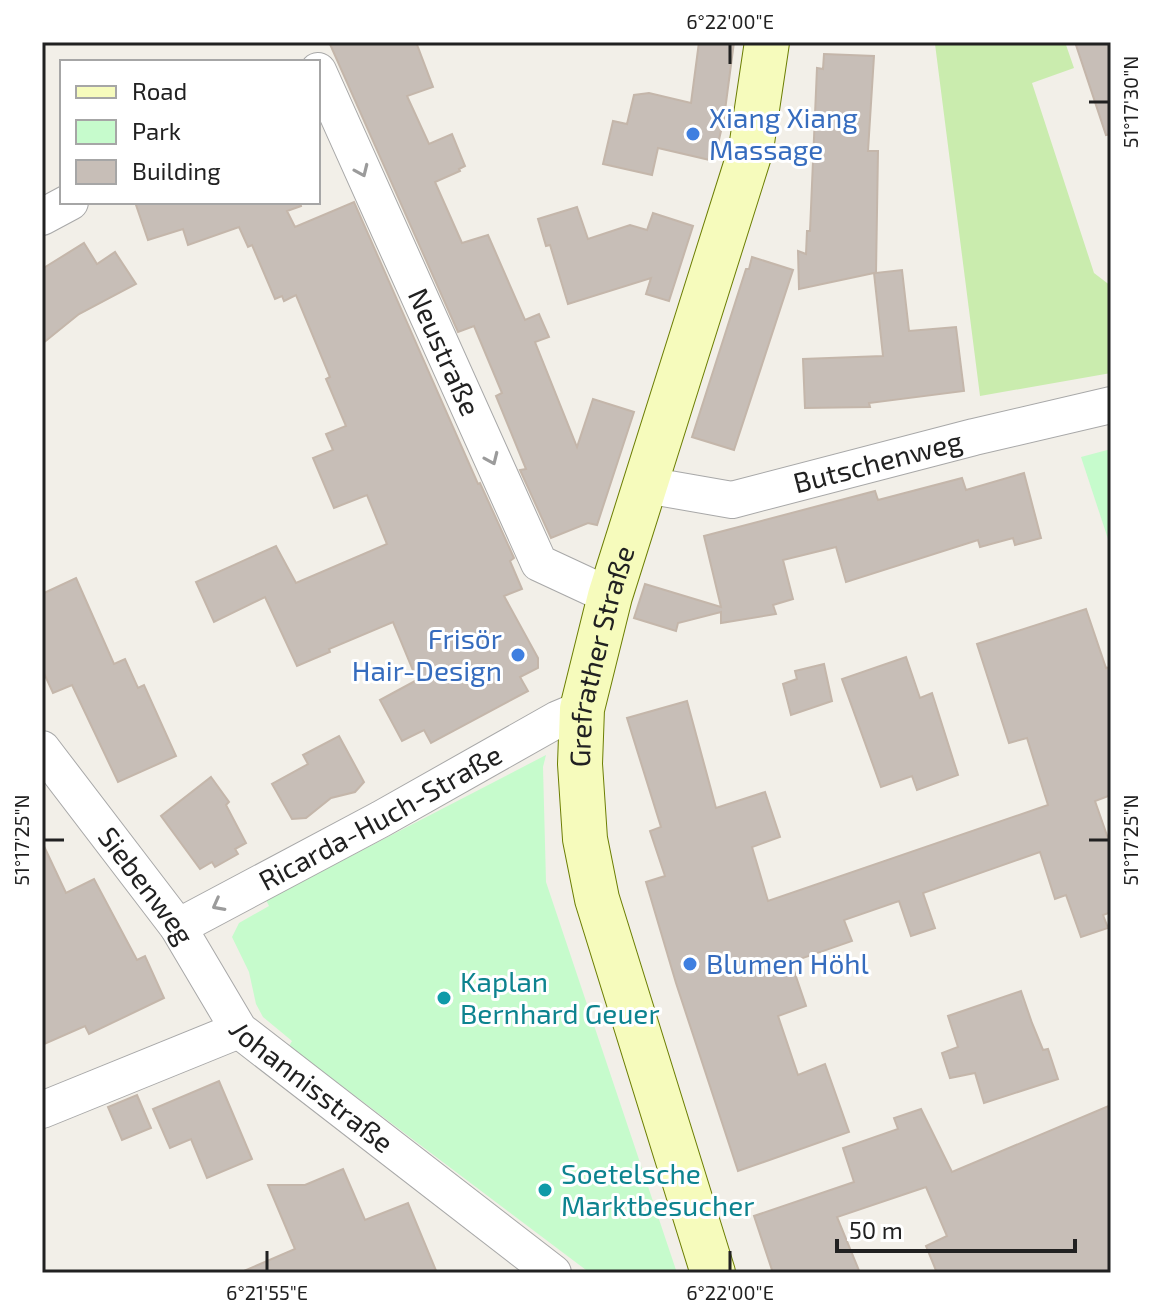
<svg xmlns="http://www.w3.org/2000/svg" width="1153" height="1315" font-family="'Exo 2',sans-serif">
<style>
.grass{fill:#caecae}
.park{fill:#c6fbcc}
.building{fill:#c7beb7;stroke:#c4b6aa;stroke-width:2}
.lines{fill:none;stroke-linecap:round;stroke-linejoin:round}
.minor-casing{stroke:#a8a8a8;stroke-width:38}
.secondary-casing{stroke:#6c7e03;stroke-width:46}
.minor{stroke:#fff;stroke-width:36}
.secondary{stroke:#f6fbbc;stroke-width:44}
.oneway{stroke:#9b9b9b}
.ticks{fill:none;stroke:#212121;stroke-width:3}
.shop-dot{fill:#3f7fe0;stroke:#fff;stroke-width:3}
.culture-dot{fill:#0f9aa8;stroke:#fff;stroke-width:3}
.labels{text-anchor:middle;stroke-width:6;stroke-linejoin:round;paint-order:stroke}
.shop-label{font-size:28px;fill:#366cbe;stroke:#fff;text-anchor:start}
.street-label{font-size:28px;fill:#212121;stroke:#fff}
.culture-label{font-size:28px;fill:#0d838f;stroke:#fff;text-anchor:start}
.neatline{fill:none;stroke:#212121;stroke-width:3}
.ticks-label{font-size:20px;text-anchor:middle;fill:#212121}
</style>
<rect width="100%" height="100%" fill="#f2efe8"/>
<polygon class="grass" points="942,42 1065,42 1074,68 1032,83 1094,273 1111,286 1111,373 980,396 935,44 942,45"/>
<g class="park">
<polygon points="1111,449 1111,548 1081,457"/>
<polygon points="546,755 543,767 546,882 677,1273 590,1273 289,1046 292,1041 263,1017 256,1004 249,972 232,937 239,923 269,906 266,900"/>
</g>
<g class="building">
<polygon points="329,42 416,42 433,87 407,96 429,144 452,134 465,166 459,169 460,171 435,182 462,243 488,235 525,320 539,314 549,337 535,342 577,447 593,399 634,412 597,525 588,523 551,538 520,470 526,469 496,396 502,393 474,326 458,332"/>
<polygon points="699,42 734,42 724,118 714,161 658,148 652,175 603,164 613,121 627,124 634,95 649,93 691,103"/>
<polygon points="1075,42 1111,42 1111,134 1106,135"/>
<polygon points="824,54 874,56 868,151 878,151 876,273 902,270 909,331 956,327 964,391 869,403 870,407 805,408 803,359 883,356 874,273 799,289 798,251 806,254 807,231 810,231 817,68 823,69"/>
<polygon points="135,202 300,202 301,206 287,211 295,227 354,202 478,484 480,483 514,558 510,561 522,589 504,596 538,658 538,668 520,677 528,691 431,743 424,730 402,741 380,700 417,680 393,622 329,649 330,652 297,666 265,597 214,622 196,582 276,546 296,583 387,544 367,495 334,508 313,458 333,450 326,434 346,426 326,379 330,377 296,295 284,301 282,296 275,299 252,245 248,247 239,227 188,245 183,229 148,240"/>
<polygon points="577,207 588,239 630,225 647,230 653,213 693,226 669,301 646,294 651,278 568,304 550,245 546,246 538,219"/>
<polygon points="84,243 97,264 115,252 136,284 79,314 42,344 42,269"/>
<polygon points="752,257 793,270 734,450 692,437 746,269 749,269"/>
<polygon points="1024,473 1041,538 1015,545 1013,538 980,547 978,540 846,582 836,547 783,560 793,599 773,605 776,614 721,623 721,612 678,623 676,631 634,618 645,584 721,607 704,536 875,491 878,500 962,478 966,490"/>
<polygon points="76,578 114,664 125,659 138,688 144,685 176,756 118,782 72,685 53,693 42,669 42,594"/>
<polygon points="1086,609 1106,668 1111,667 1111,795 1095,801 1111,847 1111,912 1103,915 1108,928 1081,937 1066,895 1055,899 1040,852 923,893 935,928 911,936 899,901 844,920 852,941 791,962 806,1006 778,1016 798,1075 825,1064 849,1132 738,1171 676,983 646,882 665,876 650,831 661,827 627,718 687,701 716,808 765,792 780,837 752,847 768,901 1048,805 1027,738 1009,743 977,644"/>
<polygon points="906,657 920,698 932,693 958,775 917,790 912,776 881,787 842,679"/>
<polygon points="824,664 832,701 791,715 783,684 797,679 795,671"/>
<polygon points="339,736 364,782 355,792 331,798 306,818 292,819 272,784 308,764 303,755"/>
<polygon points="211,777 229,802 226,805 246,843 235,849 238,854 215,867 212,862 200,869 161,816"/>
<polygon points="42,842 66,893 94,879 137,960 145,956 164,998 89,1034 85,1026 42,1045"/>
<polygon points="1021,991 1032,1023 1043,1050 1048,1049 1058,1079 984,1103 975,1073 950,1078 942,1053 958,1047 948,1016"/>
<polygon points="219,1081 252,1159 207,1178 191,1139 170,1148 153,1109"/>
<polygon points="137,1095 151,1128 122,1140 108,1107"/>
<polygon points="1111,1105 1111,1273 937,1273 926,1246 947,1236 926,1187 837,1217 860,1273 773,1273 754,1216 854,1182 843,1148 898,1129 894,1118 921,1109 952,1172"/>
<polygon points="343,1169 365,1220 408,1203 437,1273 239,1273 295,1249 268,1185 305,1185"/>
</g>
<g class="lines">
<defs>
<g id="minor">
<path id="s1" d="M318,71L539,563L610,596"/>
<polyline points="42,217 70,202"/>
<path id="s2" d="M646,485L732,500L974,437L1111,405"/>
<path id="s3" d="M42,749L178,927L239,1030L553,1273"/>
<path id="s4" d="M178,927L381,819L558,719L582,709"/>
<polyline points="42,1110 239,1030"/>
</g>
<g id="secondary">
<path id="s5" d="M713,1273L597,899L585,839L580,764L582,709L610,596L751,149L767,42"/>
</g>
</defs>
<use href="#minor" class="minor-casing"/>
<use href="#secondary" class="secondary-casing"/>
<use href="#minor" class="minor"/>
<use href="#secondary" class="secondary"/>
</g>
<defs><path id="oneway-chevron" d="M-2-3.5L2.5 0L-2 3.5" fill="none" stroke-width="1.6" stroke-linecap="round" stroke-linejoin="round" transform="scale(2)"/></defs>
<g class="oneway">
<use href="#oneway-chevron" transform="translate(362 171) rotate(66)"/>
<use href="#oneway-chevron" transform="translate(492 459) rotate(66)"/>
<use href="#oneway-chevron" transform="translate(218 905) rotate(152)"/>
</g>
<path class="ticks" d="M730,44V64M1089,102H1109M44,840H64M1089,840H1109M267,1251V1271M730,1251V1271"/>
<g class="shop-dot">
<circle cx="693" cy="134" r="8"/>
<circle cx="518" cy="655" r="8"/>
<circle cx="690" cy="964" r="8"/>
</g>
<g class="culture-dot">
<circle cx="444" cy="998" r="8"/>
<circle cx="545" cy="1190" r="8"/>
</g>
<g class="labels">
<g class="shop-label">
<text x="709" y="128">Xiang Xiang<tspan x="709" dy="32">Massage</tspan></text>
<text x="502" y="649" text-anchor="end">Frisör<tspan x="502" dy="32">Hair-Design</tspan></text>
<text x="706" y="974">Blumen Höhl</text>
</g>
<g class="street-label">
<text dy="10" stroke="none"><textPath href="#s1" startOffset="308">Neustraße</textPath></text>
<text dy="10" stroke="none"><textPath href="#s2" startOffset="238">Butschenweg</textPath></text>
<text dy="10" stroke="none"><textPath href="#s5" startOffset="638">Grefrather Straße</textPath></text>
<text dy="10" stroke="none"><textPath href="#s4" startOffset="230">Ricarda-Huch-Straße</textPath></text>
<text dy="10" stroke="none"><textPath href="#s3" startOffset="172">Siebenweg</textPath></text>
<text dy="10" stroke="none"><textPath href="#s3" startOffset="436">Johannisstraße</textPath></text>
</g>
<g class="culture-label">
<text x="460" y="992">Kaplan<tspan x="460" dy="32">Bernhard Geuer</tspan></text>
<text x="561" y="1184">Soetelsche<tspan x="561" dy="32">Marktbesucher</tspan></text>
</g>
</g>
<rect width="1153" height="1315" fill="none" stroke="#ffffff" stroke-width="88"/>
<rect x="60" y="60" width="260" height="144" fill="#ffffff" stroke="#a6a6a6" stroke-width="2"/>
<rect x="76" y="86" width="40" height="12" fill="#f6fbbc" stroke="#a6a6a6" stroke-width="2"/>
<text x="132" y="100" font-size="24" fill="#212121">Road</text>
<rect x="76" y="120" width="40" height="24" fill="#c6fbcc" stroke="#a6a6a6" stroke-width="2"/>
<text x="132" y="140" font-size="24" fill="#212121">Park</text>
<rect x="76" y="160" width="40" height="24" fill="#c7beb7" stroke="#a6a6a6" stroke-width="2"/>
<text x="132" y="180" font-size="24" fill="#212121">Building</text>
<path d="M837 1239v12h238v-12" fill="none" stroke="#212121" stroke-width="4"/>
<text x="849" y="1239" font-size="24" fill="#212121" stroke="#ffffff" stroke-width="6" paint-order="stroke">50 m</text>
<rect x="44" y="44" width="1065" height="1227" class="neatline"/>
<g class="ticks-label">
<text x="730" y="29">6°22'00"E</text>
<text transform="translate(1131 102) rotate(-90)" y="7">51°17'30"N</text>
<text transform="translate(22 840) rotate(-90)" y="7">51°17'25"N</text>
<text transform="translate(1131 840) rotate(-90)" y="7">51°17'25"N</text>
<text x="267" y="1300">6°21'55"E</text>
<text x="730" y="1300">6°22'00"E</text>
</g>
</svg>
